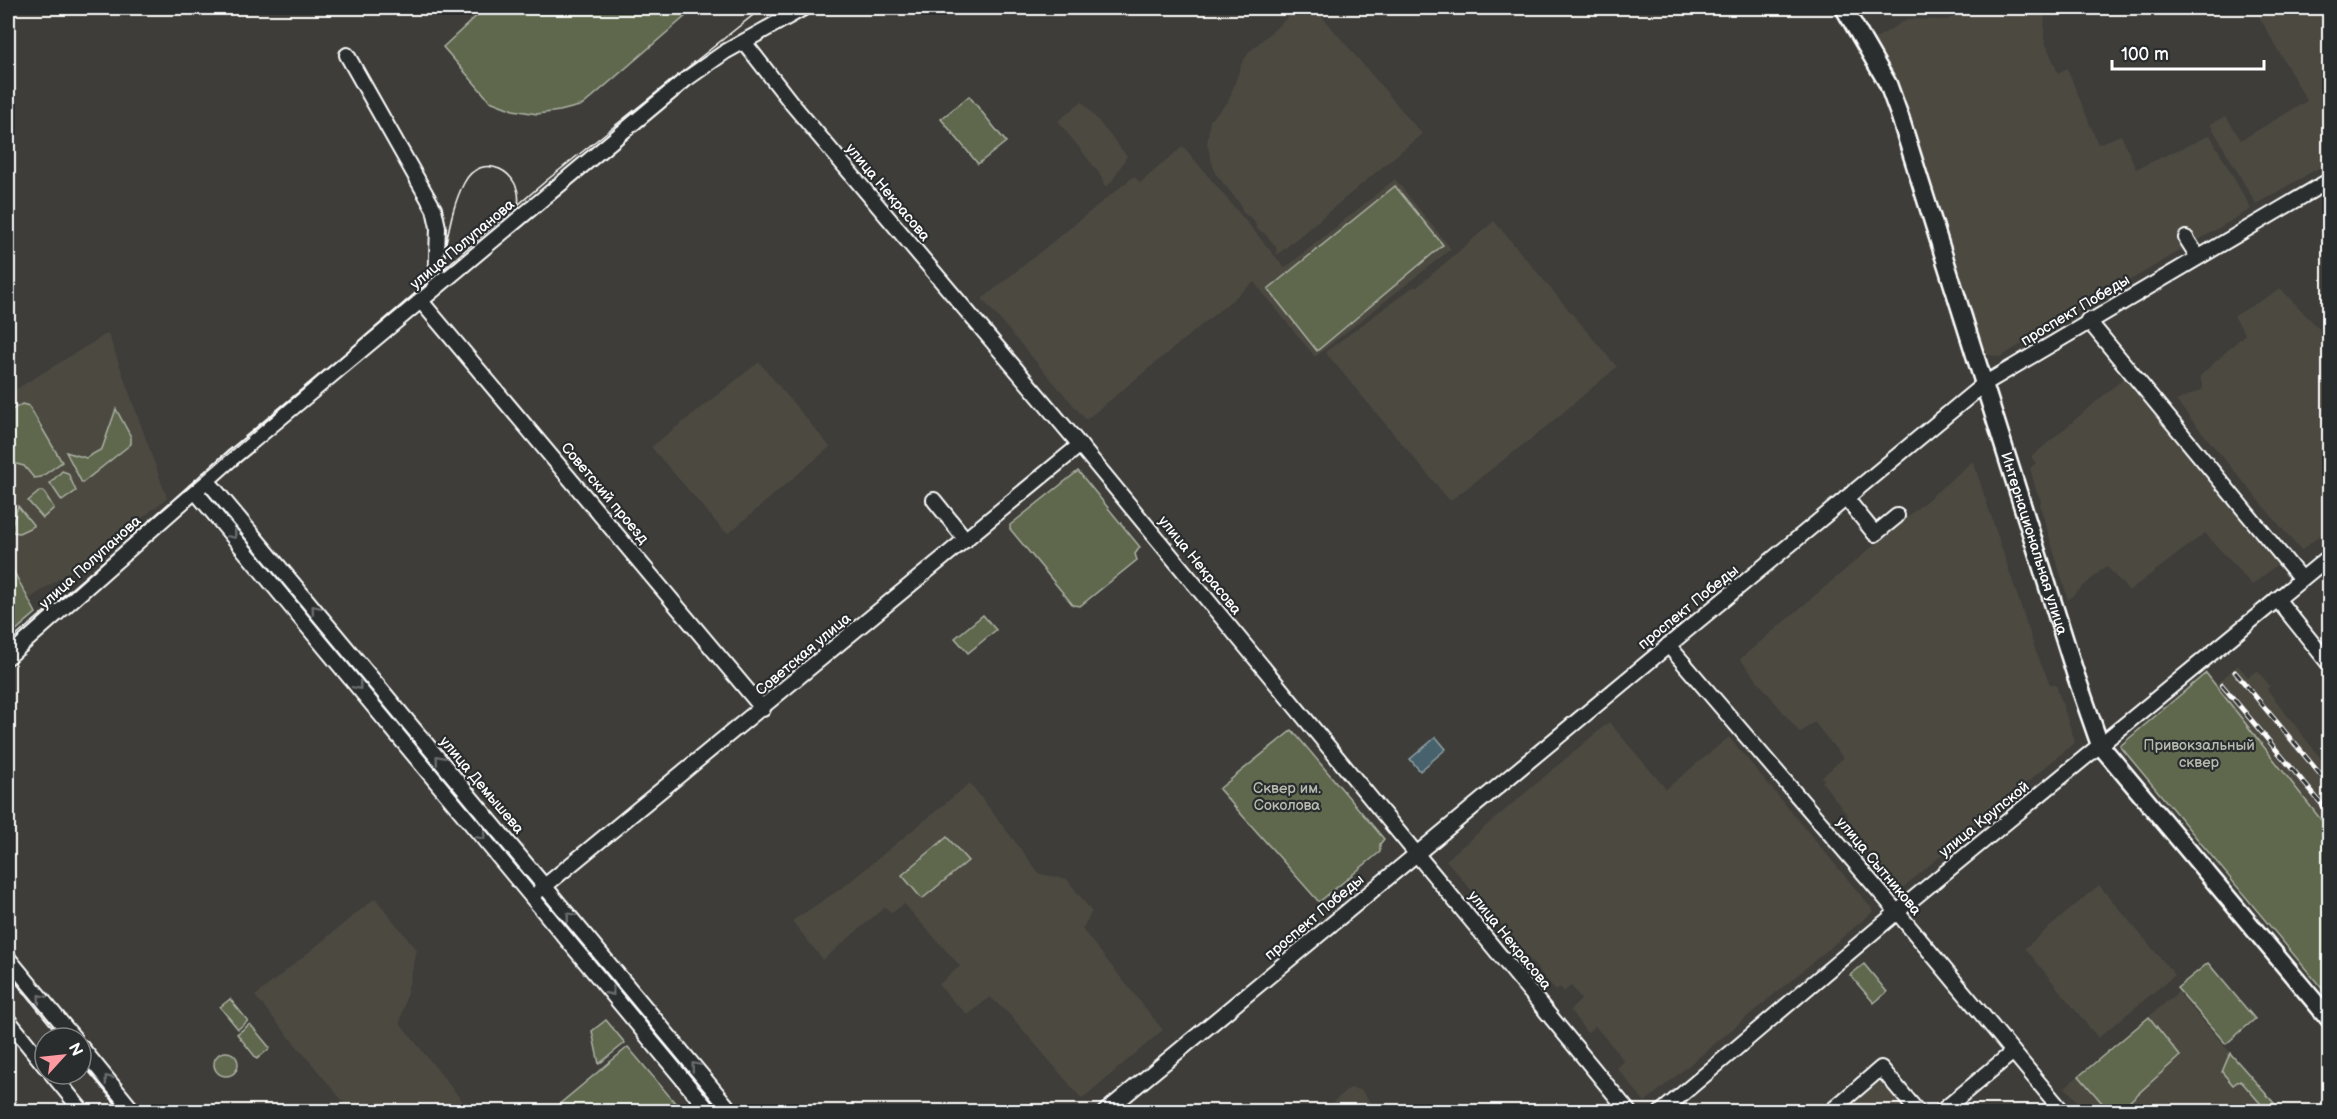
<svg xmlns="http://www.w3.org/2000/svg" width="2337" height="1119" font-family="'Balsamiq Sans',sans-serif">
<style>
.built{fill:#4c4841}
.green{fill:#5e674d;stroke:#aeb3a6;stroke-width:1.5}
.water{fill:#47626c;stroke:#91a1a7;stroke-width:1.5}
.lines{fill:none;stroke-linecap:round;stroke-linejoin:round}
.minor-casing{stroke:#fff;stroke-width:18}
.major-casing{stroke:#fff;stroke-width:21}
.minor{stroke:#2a2d2e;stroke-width:14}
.major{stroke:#2a2d2e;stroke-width:16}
.tram{stroke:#fff;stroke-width:1.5}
.rail-casing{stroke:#fff;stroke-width:5}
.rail{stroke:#2a2d2e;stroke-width:3;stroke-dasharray:9;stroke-linecap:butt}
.oneway{stroke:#6a6c6d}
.labels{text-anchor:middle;stroke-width:4.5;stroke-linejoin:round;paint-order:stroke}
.street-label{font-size:15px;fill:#fff;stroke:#2a2d2e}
.park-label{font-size:15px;fill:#b7bbaf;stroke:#2a2d2e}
</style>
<rect width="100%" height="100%" fill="#3e3d39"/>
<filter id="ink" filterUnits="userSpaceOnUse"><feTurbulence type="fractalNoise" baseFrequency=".0167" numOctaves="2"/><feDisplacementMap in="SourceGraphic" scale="12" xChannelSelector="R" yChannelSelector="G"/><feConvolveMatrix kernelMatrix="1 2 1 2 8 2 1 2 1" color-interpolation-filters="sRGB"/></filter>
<g filter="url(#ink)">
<g class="built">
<polygon points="1298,8 1315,8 1422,134 1277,255 1276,247 1265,234 1257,229 1254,220 1243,213 1240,204 1215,173 1207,144 1210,120 1228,102 1242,63 1249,52"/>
<polygon points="1969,8 2045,8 2044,39 2058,73 2067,68 2098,144 2121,135 2136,169 2210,135 2251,209 2000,357 1977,353 1890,70 1871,41 1907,19 1947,20"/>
<polygon points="2269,8 2329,8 2329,162 2256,204 2210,124 2226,116 2241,140 2307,101 2259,17"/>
<polygon points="1082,101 1127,156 1111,183 1105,187 1099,173 1058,121"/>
<polygon points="1183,146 1285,268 1395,179 1451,249 1315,357 1254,282 1086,420 982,299 1134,176 1140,183"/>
<polygon points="1494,221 1617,367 1540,432 1450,501 1325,352 1413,287 1417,287"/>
<polygon points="2281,289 2327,337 2329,335 2329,528 2301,551 2176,401 2203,389 2200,376 2245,334 2234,316"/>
<polygon points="108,333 167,498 105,548 22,604 8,575 8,394"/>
<polygon points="759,362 830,447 729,533 723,530 651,447"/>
<polygon points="2124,378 2279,563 2252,585 2205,533 2129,591 2106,566 2068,600 2040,506 2041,500 2036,491 2030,468 2036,463 2031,457"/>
<polygon points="1973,461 2036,652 2050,684 2056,685 2075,742 1899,891 1854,838 1858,833 1846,819 1848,816 1822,782 1824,780 1822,777 1843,758 1814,722 1800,733 1740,659"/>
<polygon points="2238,665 2248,677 2257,670 2270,686 2267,689 2329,769 2329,831 2215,685"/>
<polygon points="1609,722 1666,789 1729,737 1874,911 1645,1102 1617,1068 1624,1061 1613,1047 1595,1026 1587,1033 1570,1010 1581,1000 1577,993 1571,986 1564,992 1560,987 1556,991 1446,860"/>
<polygon points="970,783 1040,874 1067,879 1092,912 1082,929 1163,1030 1082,1099 1011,1016 990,997 968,1015 954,1002 938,985 960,966 904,904 892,913 885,907 823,960 792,921 842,888"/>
<polygon points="2099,885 2175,975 2098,1038 2025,948"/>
<polygon points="375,898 417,950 400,1023 464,1103 454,1111 351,1111 255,996"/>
<polygon points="2178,992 2281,1111 2086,1111 2065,1087"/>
<polygon points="1882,1076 1911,1112 1843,1112"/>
<polygon points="1350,1088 1361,1090 1378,1111 1322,1111"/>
</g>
<g class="green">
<polygon points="485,8 695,8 583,105 560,111 537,114 513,110 490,101 443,47"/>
<polygon points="969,96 1006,142 978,164 941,119"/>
<polygon points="1395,186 1443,245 1317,351 1268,289"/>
<polygon points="22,404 29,406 62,462 41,477 34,478 24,466 8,462 8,412"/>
<polygon points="116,409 131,437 131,444 82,483 66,452 86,458 102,449"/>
<polygon points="62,471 68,473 76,491 62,501 50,483"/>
<polygon points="1078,471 1140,547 1135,554 1137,560 1080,606 1073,605 1010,529 1010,525"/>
<polygon points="40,491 44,492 54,508 43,518 28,501"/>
<polygon points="218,503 291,590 286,591 219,509"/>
<polygon points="18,506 34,526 19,533 13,532 11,528"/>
<polygon points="8,561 36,613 8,637"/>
<polygon points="299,601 534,882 533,883 529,883 297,605"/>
<polygon points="983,615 996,630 968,653 955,638"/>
<polygon points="2206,673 2329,830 2329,997 2120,746"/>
<polygon points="1292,730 1384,839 1380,844 1380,852 1319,902 1219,789"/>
<polygon points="947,837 968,861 922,899 902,875"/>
<polygon points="545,896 726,1111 717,1111 544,902"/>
<polygon points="2208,963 2255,1019 2226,1044 2177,988"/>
<polygon points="1864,964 1887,992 1874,1003 1850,975"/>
<polygon points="230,999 248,1021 238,1029 220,1007"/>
<polygon points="2149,1017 2180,1056 2119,1111 2109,1111 2079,1076"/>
<polygon points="606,1020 625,1043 599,1064 592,1031"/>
<polygon points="250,1024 270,1048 257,1059 237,1034"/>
<polygon points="628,1047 682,1111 551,1111"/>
<circle cx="226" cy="1064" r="12"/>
<polygon points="2230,1053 2281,1111 2267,1111 2240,1080 2233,1085 2222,1072"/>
</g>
<polygon class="water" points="1436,737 1446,749 1420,771 1410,759"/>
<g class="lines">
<defs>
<g id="minor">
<polyline points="744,42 793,105 1084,450 1629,1112"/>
<polyline points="347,55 434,209 438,227 436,286"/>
<polyline points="2186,238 2198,257"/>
<polyline points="420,300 763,709"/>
<polyline points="2088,320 2301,579"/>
<polyline points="207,480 732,1112"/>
<polyline points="195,491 710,1112"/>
<polyline points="1846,498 1875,534 1897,516"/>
<polyline points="934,500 966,540"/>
<polyline points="2277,599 2330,665"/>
<polyline points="1668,645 1897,912 2063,1112"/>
<polyline points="8,657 230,460 685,80 725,52 804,8"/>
<polyline points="540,890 1080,445"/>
<polyline points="8,958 74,1038"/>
<polyline points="8,1020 45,1066"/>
<polyline points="81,1047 134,1112"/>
<polyline points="52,1074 83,1112"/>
<polyline points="1105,1112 1984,384 2330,180"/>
<polyline points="1661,1112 1897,912 2330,556"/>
<polyline points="1830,1112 1881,1068 1918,1112"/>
<polyline points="1941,1112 2013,1052"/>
</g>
<g id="major">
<path id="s1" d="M1844,8L1888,84L1900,117L2076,676L2100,745L2330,1020"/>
</g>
</defs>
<use href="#minor" class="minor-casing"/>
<use href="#major" class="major-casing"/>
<use href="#minor" class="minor"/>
<use href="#major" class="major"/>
<g class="tram">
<path d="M439,273C447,245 450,209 464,183C481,150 524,171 518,206"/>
<polyline points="8,643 547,180 762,8"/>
<polyline points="8,973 61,1038"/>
<polyline points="81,1062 122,1112"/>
</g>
<defs>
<g id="rail">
<polyline points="2235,672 2330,786"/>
<polyline points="2222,685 2330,814"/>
</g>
</defs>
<use href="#rail" class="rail-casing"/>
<use href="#rail" class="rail"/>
</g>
<defs><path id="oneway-chevron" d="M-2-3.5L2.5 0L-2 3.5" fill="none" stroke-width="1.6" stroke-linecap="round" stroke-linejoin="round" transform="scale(1.5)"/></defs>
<g class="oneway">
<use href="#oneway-chevron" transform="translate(233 535) rotate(50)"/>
<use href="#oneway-chevron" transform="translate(315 609) rotate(-130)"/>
<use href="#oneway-chevron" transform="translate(358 686) rotate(50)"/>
<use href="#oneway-chevron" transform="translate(439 759) rotate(-130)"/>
<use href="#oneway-chevron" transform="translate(482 836) rotate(50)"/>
<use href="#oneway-chevron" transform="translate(570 916) rotate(-130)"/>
<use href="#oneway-chevron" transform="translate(611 992) rotate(51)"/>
<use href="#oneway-chevron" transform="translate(41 998) rotate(-130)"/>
<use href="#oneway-chevron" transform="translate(695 1066) rotate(-130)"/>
<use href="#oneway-chevron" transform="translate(108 1079) rotate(-129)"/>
</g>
</g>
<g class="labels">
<g class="street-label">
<text transform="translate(888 192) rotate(50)" y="5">улица Некрасова</text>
<text transform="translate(462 244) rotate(-40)" y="5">улица Полупанова</text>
<text transform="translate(2075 310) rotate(-31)" y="5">проспект Победы</text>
<text transform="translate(605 493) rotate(50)" y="5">Советский проезд</text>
<text dy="5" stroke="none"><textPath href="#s1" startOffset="570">Интернациональная улица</textPath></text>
<text transform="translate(90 562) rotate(-42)" y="5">улица Полупанова</text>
<text transform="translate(1200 565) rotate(51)" y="5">улица Некрасова</text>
<text transform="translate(1688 607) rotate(-39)" y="5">проспект Победы</text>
<text transform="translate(803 654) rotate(-40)" y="5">Советская улица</text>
<text transform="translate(482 785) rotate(50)" y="5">улица Демышева</text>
<text transform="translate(1984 819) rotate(-39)" y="5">улица Крупской</text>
<text transform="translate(1879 866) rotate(50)" y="5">улица Сытникова</text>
<text transform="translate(1314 917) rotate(-40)" y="5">проспект Победы</text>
<text transform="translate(1510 940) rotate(51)" y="5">улица Некрасова</text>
</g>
<g class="park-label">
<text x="2199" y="750">Привокзальный<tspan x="2199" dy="17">сквер</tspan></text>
<text x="1287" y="793">Сквер им.<tspan x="1287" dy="17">Соколова</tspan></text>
</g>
</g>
<rect width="2337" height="1119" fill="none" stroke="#2a2d2e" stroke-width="30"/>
<rect x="15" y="15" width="2307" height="1089" fill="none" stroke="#fff" stroke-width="2" filter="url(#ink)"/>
<g transform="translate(63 1056) rotate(63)"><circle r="28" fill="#2a2d2e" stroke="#7f8182" stroke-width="1.5"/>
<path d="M0-4.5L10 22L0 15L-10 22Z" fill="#ff9aa2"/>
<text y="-9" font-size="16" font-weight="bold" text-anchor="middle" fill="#ffffff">N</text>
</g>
<path d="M2112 60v9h152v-9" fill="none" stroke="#ffffff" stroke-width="3"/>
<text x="2121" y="60" font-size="18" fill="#ffffff" stroke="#2a2d2e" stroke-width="4.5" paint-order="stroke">100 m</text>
</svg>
